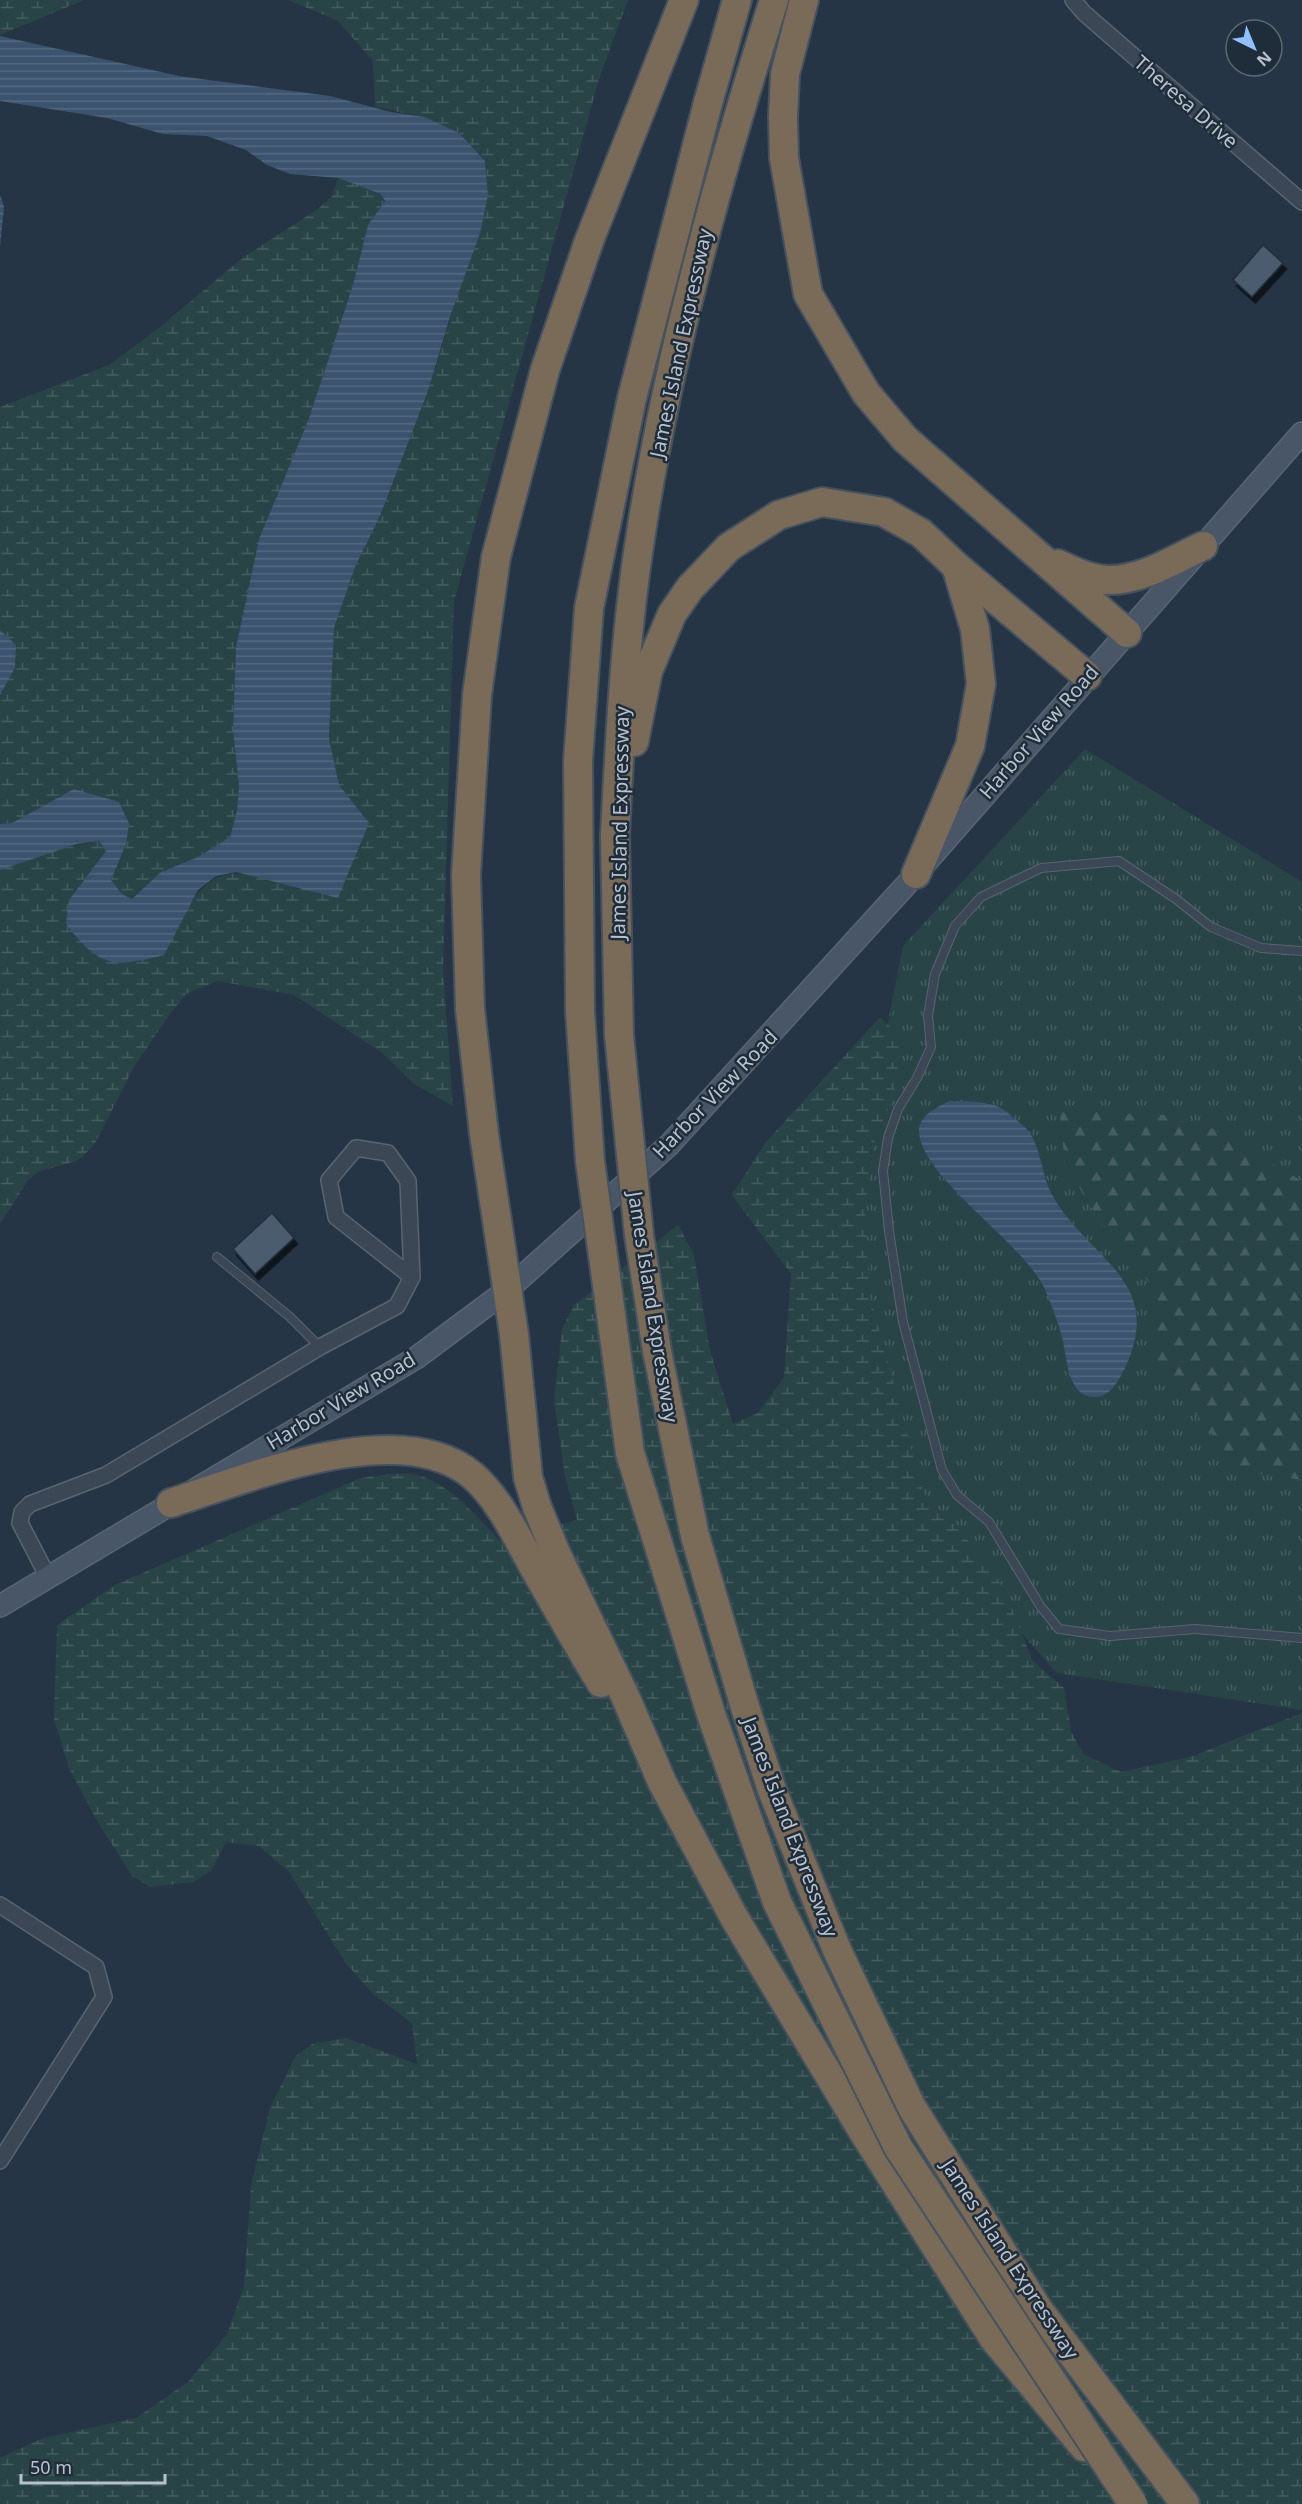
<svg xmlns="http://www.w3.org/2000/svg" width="1302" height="2504" font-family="'Noto Sans',sans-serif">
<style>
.grass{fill:url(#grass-tufts)}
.forest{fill:url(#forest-firs)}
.wetland{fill:url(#wetland-marsh)}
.water{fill:url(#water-rules)}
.building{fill:#4c5c6e;stroke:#212e3c;stroke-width:1.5;filter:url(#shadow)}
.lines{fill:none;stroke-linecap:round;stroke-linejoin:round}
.lane-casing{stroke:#596571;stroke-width:10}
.street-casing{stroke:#596571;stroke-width:18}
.secondary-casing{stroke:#596571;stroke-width:24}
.highway-casing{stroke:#45525f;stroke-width:32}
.lane{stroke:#3b4754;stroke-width:8}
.street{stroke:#3b4754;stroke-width:15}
.secondary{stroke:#495667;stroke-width:21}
.highway{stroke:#7a6b58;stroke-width:28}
.highway-bridge-casing{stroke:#45525f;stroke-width:32;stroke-linecap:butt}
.highway-bridge{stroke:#7a6b58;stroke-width:28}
.labels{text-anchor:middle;stroke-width:5;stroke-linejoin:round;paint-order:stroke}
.street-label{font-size:20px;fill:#b8c2cd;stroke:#1f2c3a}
</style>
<defs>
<pattern id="grass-tufts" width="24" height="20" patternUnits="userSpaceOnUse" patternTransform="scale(1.5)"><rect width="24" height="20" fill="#284446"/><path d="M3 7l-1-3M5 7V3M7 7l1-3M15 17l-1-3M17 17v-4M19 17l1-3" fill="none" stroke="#455d60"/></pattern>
<pattern id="forest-firs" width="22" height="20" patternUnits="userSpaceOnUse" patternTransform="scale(1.5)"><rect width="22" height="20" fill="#284446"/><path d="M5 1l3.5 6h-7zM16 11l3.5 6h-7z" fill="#455d60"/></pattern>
<pattern id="wetland-marsh" width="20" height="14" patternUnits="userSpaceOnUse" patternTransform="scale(1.5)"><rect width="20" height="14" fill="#284446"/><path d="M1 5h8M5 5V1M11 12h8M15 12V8" fill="none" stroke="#455d60"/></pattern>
<pattern id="water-rules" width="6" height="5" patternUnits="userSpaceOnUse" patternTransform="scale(1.5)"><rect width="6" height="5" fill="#3b536e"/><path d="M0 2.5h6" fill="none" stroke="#556a82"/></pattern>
<filter id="shadow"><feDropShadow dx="3.5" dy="6" stdDeviation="0" flood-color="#0009"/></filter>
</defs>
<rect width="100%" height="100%" fill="#263545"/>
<polygon class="grass" points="1085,749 1302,882 1302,1710 1057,1673 878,1473 846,1236 903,946"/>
<polygon class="forest" points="1059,1107 1119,1114 1179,1115 1213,1129 1302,1181 1302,1480 1240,1470 1152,1358 1153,1287 1102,1225 1065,1164"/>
<g class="wetland">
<polygon points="0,0 84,0 0,35"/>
<path d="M288,0H628L599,79L454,601L443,971L453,1106L414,1084L381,1052L294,995L218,981L186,994L167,1018L134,1067L94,1145L79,1160L38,1172L28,1180L0,1224V870L55,850L99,841L106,851L69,900L185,912C222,851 246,879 304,888L369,823L339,785L329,739L334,628L355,567L380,516L428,392L488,195L485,161L459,133L425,117L375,107L373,61L338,21Z"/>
<polygon points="338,178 381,194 385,201 368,225 353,285 308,421 259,539 236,647 233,729 239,787 237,811 230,837 198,857 161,872 132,899 122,894 111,880 126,844 74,789 12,823 0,824 0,695 15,668 16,646 0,630 0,407 109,365 159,328 241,259 318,209 332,196"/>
<path d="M880,1017L902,1039L894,1094L875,1140L865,1206L869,1293L923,1492L964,1536L1005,1590L1032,1660L1064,1688L1071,1731L1083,1754L1121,1772L1190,1757L1302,1713V2504H0V2458L43,2438L136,2418L188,2382L227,2334L244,2286L251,2185L270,2108L295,2057L312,2044L346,2038L417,2064L412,2023L372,1993L345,1962L289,1872L259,1846L226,1842L211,1871L193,1882L150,1887L132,1876L96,1819L69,1768L54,1720L57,1625L115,1585L361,1478C379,1476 404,1470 421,1476C454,1488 477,1517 500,1541L577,1520L565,1476L554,1401L562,1329L574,1305L678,1225L694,1255L710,1351L733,1424L758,1413L784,1377L791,1274L732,1195L766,1142Z"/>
</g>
<g class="water">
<path d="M0,36L179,76L330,96L391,112L425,117L459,133L485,161L488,195L480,233L450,317L428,391L380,516L355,567L334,628L329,739L339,785L369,823L338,898L236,872L216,876L198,890L164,955C113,968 100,968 66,924L69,900L106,851L99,841L77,844L0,870V824L12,823L74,789L119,802L129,824L126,844L111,880L122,894L132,899L161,872L198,857L230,837L237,811L239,787L233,729L236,647L259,539L308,421L353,285L368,225L385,201L381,194L338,178L290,174L267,165L246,150L207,136L163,134L107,118L0,101Z"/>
<polygon points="0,195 4,207 0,247"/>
<polygon points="0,630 16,645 15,668 0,695"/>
<path d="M950,1101C967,1102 992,1100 1007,1112C1014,1118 1025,1126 1030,1133C1041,1150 1042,1175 1051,1193C1087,1260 1168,1279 1124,1370C1118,1382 1110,1396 1096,1397C1067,1399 1067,1356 1062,1337C1058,1322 1052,1307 1047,1294C1029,1245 921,1180 919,1131C919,1115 937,1107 950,1101Z"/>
</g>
<g class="building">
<polygon points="1263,245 1283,263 1252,297 1233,280"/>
<polygon points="272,1213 294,1238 255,1274 233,1249"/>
</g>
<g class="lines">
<defs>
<g id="lane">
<polyline points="1302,951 1261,948 1211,927 1176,899 1119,861 1041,868 981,897 955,926 935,974 928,1016 931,1047 917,1078 898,1109 888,1138 883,1171 889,1231 903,1322 942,1470 957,1495 989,1522 1041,1607 1059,1629 1110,1636 1195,1629 1302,1638"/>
<polyline points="217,1257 290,1317 320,1347"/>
</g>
<g id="street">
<polyline points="1073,0 1084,13 1302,202"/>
<polyline points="48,1577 20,1523 22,1512 30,1504 106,1475 320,1347 397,1306 412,1277 408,1181 388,1153 356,1148 329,1180 336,1217 412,1277"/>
<polyline points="0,1905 96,1967 104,1997 0,2161"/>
</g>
<polyline id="secondary" points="0,1606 416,1358 506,1291 669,1145 916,874 1302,433"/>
<g id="highway">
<polyline points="684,0 589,241 545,370 496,557 477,695 466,875 470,1009 484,1134 514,1334 528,1477 537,1507 556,1553 625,1696 662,1782 735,1919 862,2130 994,2339 1084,2447"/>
<polyline points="804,0 785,74 783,117 784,158 808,294 866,393 905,439 1127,633"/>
<polyline points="708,103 737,0"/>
<path d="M1058,564C1073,571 1090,579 1107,580C1141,581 1173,560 1203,546"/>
<polyline points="634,742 648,671 672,614 690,588 729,547 779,515 822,502 884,512 921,533 956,566 1087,676"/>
<path d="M615,836C620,734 625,633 641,533C669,351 719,175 774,0"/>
<polyline points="916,874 970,746 981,684 975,629 956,566"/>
<polyline points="657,1351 695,1536 745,1707 772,1790 837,1950 911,2106 1038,2309 1185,2504"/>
<path d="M171,1503C249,1478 400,1415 472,1475C501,1500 518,1540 537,1573C558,1610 579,1647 601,1683"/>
</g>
</defs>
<use href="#lane" class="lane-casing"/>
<use href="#street" class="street-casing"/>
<use href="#secondary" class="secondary-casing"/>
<use href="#highway" class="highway-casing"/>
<use href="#lane" class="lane"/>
<use href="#street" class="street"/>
<use href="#secondary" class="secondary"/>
<use href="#highway" class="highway"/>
<defs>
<g id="highway-bridge">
<polyline points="708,103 632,398 589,608 578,761 580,1011 590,1161 630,1453 711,1714 777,1902 898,2147 1133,2504"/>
<polyline points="615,836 619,1035 639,1235 657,1351"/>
</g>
</defs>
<use href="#highway-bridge" class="highway-bridge-casing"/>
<use href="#highway-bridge" class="highway-bridge"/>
</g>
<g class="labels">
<g class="street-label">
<text transform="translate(1186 102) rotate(41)" y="7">Theresa Drive</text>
<text transform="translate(681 343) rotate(-78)" y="7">James Island Expressway</text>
<text transform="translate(1039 732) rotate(-49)" y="7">Harbor View Road</text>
<text transform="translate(620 823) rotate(-89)" y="7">James Island Expressway</text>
<text transform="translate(715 1094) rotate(-46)" y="7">Harbor View Road</text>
<text transform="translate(653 1307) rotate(81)" y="7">James Island Expressway</text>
<text transform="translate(341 1401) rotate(-31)" y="7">Harbor View Road</text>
<text transform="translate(790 1827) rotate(69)" y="7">James Island Expressway</text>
<text transform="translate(1010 2259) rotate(57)" y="7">James Island Expressway</text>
</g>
</g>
<g transform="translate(1254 48) rotate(137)"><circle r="28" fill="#1f2c3a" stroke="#5c6875" stroke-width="1.5"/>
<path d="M0-4.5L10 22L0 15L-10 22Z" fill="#8fbffc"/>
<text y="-9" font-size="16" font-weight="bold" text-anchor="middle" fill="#b8c2cd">N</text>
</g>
<path d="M21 2474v9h144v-9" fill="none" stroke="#b8c2cd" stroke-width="3"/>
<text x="30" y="2474" font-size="18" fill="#b8c2cd" stroke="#1f2c3a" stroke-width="4.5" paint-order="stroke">50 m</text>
</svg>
